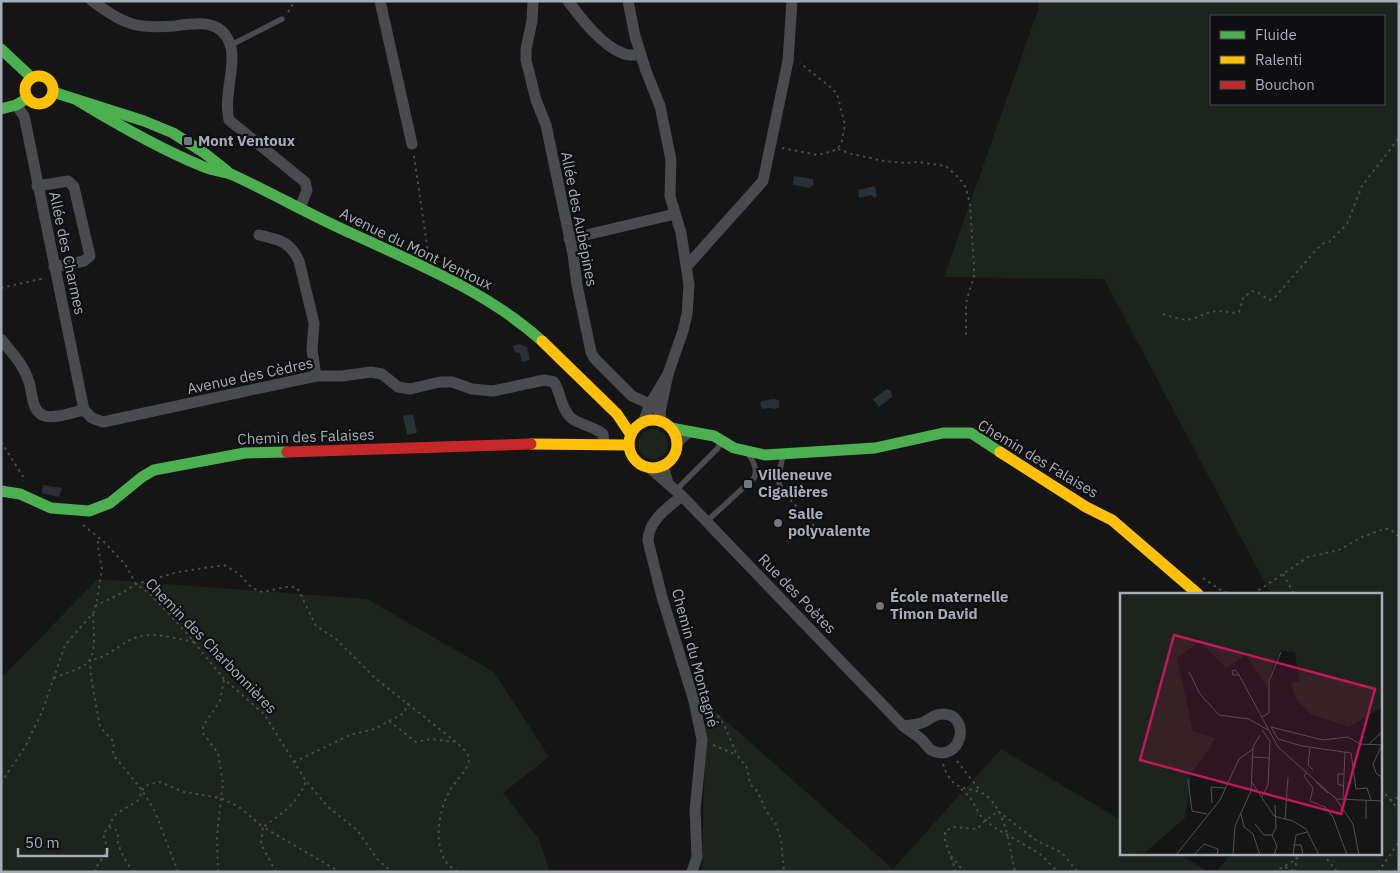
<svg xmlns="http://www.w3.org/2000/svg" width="1400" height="873" font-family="'IBM Plex Sans',sans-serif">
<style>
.green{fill:#1d231d;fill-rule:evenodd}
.water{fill:#283136}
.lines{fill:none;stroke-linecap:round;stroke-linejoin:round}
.path{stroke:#4b4c50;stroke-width:2;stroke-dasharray:2.5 4;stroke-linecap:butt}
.lane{stroke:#494b4e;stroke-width:5.5}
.street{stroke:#494b4e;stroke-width:11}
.fast{stroke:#4caf50;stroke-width:11}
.slow{stroke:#ffc107;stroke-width:11}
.jam{stroke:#c62828;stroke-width:11}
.poi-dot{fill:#73787e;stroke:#0f0f11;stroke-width:2}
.labels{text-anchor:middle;stroke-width:4.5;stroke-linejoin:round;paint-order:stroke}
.poi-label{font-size:15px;font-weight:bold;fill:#a6adb6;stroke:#0f0f11;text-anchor:start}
.street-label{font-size:15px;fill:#a6adb6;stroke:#0f0f11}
.inset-road{fill:none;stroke:#4f5255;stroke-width:1}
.view{fill:#c2185b;fill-opacity:0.15;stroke:#c2185b;stroke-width:2.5}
.inset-edge{fill:none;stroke:#a6adb6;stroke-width:2.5}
</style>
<rect width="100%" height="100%" fill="#151515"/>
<g class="green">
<path d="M1038,1H1399V872H1216L1231,854H1381V594H1271L1104,279L944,277L1039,7ZM1211,16H1384V104H1211Z"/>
<circle cx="653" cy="444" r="15"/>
<polygon points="98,579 367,599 494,672 549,757 503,793 539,839 550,872 1,872 1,678"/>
<polygon points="706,703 893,869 1001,749 1121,820 1121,854 1179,854 1209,872 702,872"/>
</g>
<g class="water">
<polygon points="794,176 813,179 814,186 812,185 811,188 793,185"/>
<polygon points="875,186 877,196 875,198 871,195 859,198 858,190"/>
<polygon points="520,344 527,347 530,360 522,362 520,353 515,352 513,346"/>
<polygon points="887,389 891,391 892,397 879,407 873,399"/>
<polygon points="773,399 779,400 779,407 776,409 770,408 762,409 760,403 762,401"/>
<polygon points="413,414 417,433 407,435 403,416"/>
<polygon points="43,485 62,488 59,497 42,493"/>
</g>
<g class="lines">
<g class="path">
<polyline points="288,12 295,1"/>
<polyline points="782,148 818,155 833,151 841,145 845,125 837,94 829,86 800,63"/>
<polyline points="838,149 852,154 884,161 906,163 918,162 946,166 960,179 966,188 970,204 974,266 974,276 966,303 966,336"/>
<polyline points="414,156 428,252"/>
<polyline points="1,288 45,278"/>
<path d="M1163,314C1173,317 1185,322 1195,318C1203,315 1210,311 1218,311C1225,311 1232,314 1239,312L1243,298L1252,291L1257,292L1270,300L1275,297L1316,250L1324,243L1329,242L1347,224L1362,186L1399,138"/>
<polyline points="1,442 24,478 23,481"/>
<polyline points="786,495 816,528"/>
<polyline points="83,525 103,541 125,564 136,584 150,594 185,631 224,679 264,714 306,781 328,807 357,830 378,860 392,872"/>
<polyline points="1283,574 1294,594"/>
<polyline points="1203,578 1222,591 1231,594"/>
<polyline points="1253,594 1308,557 1339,550 1362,537 1384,529 1390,529 1399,537"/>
<path d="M95,606L122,593L136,584L178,572L224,565L238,573L249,585L258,591L263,592L285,587H296L299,591L316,626L335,638L375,678L456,742C461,747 470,753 469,761C467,771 455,781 450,790C439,810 433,841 446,862C448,866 454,869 458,872"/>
<path d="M54,678C63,674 75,671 83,666C99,657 93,629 93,614"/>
<path d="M224,680L220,701L203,726V733L218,753L223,784L221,798L239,807L263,827C282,813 297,805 306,781"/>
<polyline points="707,708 718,716 724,725 737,755 747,768 750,784 758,792 766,811 776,824 781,840 784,872"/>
<polyline points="389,721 404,713 408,703"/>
<polyline points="713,745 737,755"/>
<polyline points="957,761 981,792"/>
<polyline points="294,762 350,735 375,729 389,721 416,742 431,739 454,742"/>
<path d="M943,764C954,799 974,782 990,799C1008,819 1009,847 1015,872"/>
<polyline points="1,783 25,747 42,712 65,645 94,612 97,600 102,569 98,547 98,537"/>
<polyline points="961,789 970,797 980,815 992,826 1040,854 1058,872"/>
<polyline points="1381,789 1399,810"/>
<polyline points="1390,801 1399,797"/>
<polyline points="109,827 110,823 116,814 139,800 142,790 149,784 160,782 184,792 221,798 217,836 218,872"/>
<polyline points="1323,854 1337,872"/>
<polyline points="951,856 964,872"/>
<polyline points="1285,867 1294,871"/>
<polyline points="96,872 95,869 108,850 103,834 109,827 115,829 118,833 118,844 124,858 133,872"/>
<path d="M178,872L155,812L142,790L115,757L113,752L114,742L100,727L91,677L90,660C106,659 118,645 132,639C152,630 175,639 195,642"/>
<polyline points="276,872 261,844 263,827 340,872"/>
<polyline points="956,872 945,840 945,831 954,827 977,829 986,820 998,811 1037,841 1061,852 1078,872"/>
<polyline points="1274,872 1297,859 1301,854"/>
<polyline points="1295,872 1297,854"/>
<polyline points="1378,872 1399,842"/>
</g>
<g class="lane">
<polyline points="231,45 282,19"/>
<polyline points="781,489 778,480 783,455"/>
<polyline points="676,490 717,449 721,443"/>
<path d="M707,521L754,478C758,470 754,462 749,455"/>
</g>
<g class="street">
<path d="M92,1C108,12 123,24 143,26C153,27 164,27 174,26C195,23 221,18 230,44C237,63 223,97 229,120L305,182L307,190L300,208"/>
<polyline points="380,1 412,144"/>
<polyline points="533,1 532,21 526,49 526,60 536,100 546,125 573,254 577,285 591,352 594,358 632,396 654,406 660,412"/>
<path d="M568,1C581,18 601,45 622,53C628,56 634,55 641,55"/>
<polyline points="628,1 635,36 646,71 660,106 671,160 670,196 681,233 689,285 687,314 683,331 668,374"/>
<polyline points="16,105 24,116 25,120 84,410"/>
<polyline points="37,186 68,181 74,187 90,256 84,261 54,267"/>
<path d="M259,235C279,240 290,241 299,261L314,323L312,350L316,376"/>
<polyline points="569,239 675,214"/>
<polyline points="687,266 763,181 788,61 792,1"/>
<path d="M1,339C12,353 24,365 29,382C33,394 31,412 45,416C56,419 73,412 84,410"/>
<path d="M84,410L92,418L103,422L316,376H342L371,372L382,374L398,387L410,389L440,382H452L472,389L493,391L544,380L554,382C561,393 561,409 571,418C580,425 593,426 603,434L604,444"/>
<polyline points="643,423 650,404 668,374 660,412 661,422"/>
<polyline points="677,442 689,432"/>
<polyline points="663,466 668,483"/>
<path d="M650,468L682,496L903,726C909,731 917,735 922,740C926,744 928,749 933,751C961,763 972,716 944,714C936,714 932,717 926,721C919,725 911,725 903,726"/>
<path d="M682,496C667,508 648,521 648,541L662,597L694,701L702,740L695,810L697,857L692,872"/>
</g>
<g class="fast">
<polyline points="1,49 32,78"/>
<polyline points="53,92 144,121 173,133 203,152 227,171"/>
<path d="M77,100C118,125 160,149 204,167C213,171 224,171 233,175C274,194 314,217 355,235C420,265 489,293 542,341"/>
<polyline points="1,109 16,105 28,98"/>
<polyline points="671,428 714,436 734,448 765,455 875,448 943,433 971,433 1000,452"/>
<polyline points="1,491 20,494 51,508 89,511 110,503 142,477 154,470 245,453 287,452"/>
</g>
<g class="slow">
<circle cx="39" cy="90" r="14"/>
<polyline points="542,341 617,414 631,435"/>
<circle cx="653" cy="444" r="24"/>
<polyline points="531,444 629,445"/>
<polyline points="1000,452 1086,507 1112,520 1198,594"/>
</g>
<polyline class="jam" points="287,452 531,444"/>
</g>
<g class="poi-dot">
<rect x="183" y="136" width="10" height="10" rx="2.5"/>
<rect x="743" y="479" width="10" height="10" rx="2.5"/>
<circle cx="778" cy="523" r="5"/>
<circle cx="880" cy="606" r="5"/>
</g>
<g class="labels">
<g class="poi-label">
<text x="198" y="146">Mont Ventoux</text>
<text x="758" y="480">Villeneuve<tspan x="758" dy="17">Cigalières</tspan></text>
<text x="788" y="519">Salle<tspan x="788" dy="17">polyvalente</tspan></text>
<text x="890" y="602">École maternelle<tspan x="890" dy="17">Timon David</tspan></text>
</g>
<g class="street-label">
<text transform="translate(579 219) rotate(79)" y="5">Allée des Aubépines</text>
<text transform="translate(416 249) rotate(26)" y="5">Avenue du Mont Ventoux</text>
<text transform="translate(67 253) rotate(78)" y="5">Allée des Charmes</text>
<text transform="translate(250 376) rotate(-12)" y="5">Avenue des Cèdres</text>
<text transform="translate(306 437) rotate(-2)" y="5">Chemin des Falaises</text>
<text transform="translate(1038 459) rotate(31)" y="5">Chemin des Falaises</text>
<text transform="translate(797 594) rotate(46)" y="5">Rue des Poètes</text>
<text transform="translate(211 646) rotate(46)" y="5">Chemin des Charbonnières</text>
<text transform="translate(695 658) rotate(75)" y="5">Chemin du Montagné</text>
</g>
</g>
<g transform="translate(1120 593)">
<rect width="262" height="262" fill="#151515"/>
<path d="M0,0H262V114L229,134L191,121L176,106L171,91L179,88L175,59L161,58L154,69L147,93L126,62L106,75L80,49L57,65L73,138L96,145L72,180L65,225L22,262H0Z" fill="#1d231d"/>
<path class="inset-road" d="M69,79L80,101L99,122L129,126L148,137M119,82H113L112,78L115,77L119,82L158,154L214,204M142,124L149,120V88L161,59M151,134L158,146L182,153L231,160L236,196L247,195L251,207M151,134L203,147L228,144L240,151L263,152M248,152L263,138M262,152L253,171L256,180L263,185M190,155L188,172L193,177M132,164L149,165M186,180L184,183L193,195L190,208L205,214L213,224L227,262M68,186L72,218L87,221M131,188L154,223L173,228L186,236L199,262M196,189L208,200M223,193L218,191V181H224M214,203L233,231L239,262M142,204L148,192L150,148L142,137M223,205L225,159M217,206L263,208M92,210L91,194L106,195M121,221L124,234L133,241L140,262M246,226V207M165,227L168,184M135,231L144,242H152M173,252H181L183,261M56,262L100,207L119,166L133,156M74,262L84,251L98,256L97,262M113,262L115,233L131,198L133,154L140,142M154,262L157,253L152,242L156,235L155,212M173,262L176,242L187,239"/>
<path class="view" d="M54,42L255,96L221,221L20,167Z"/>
<rect width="262" height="262" class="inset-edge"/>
</g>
<rect width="1400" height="873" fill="none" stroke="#a6adb6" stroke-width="5"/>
<rect x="1210" y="15" width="175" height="90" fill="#0f0f11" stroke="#4b4e53"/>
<rect x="1220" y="31" width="25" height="8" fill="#4caf50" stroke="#4b4e53"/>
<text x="1255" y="40" font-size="15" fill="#a6adb6">Fluide</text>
<rect x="1220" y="56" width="25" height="8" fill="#ffc107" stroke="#4b4e53"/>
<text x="1255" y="65" font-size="15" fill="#a6adb6">Ralenti</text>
<rect x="1220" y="81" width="25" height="8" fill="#c62828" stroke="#4b4e53"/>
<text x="1255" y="90" font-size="15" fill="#a6adb6">Bouchon</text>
<path d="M18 848v8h89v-8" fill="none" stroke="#a6adb6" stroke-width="2.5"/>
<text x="25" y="848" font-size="15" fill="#a6adb6" stroke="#0f0f11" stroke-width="4" paint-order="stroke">50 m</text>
</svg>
